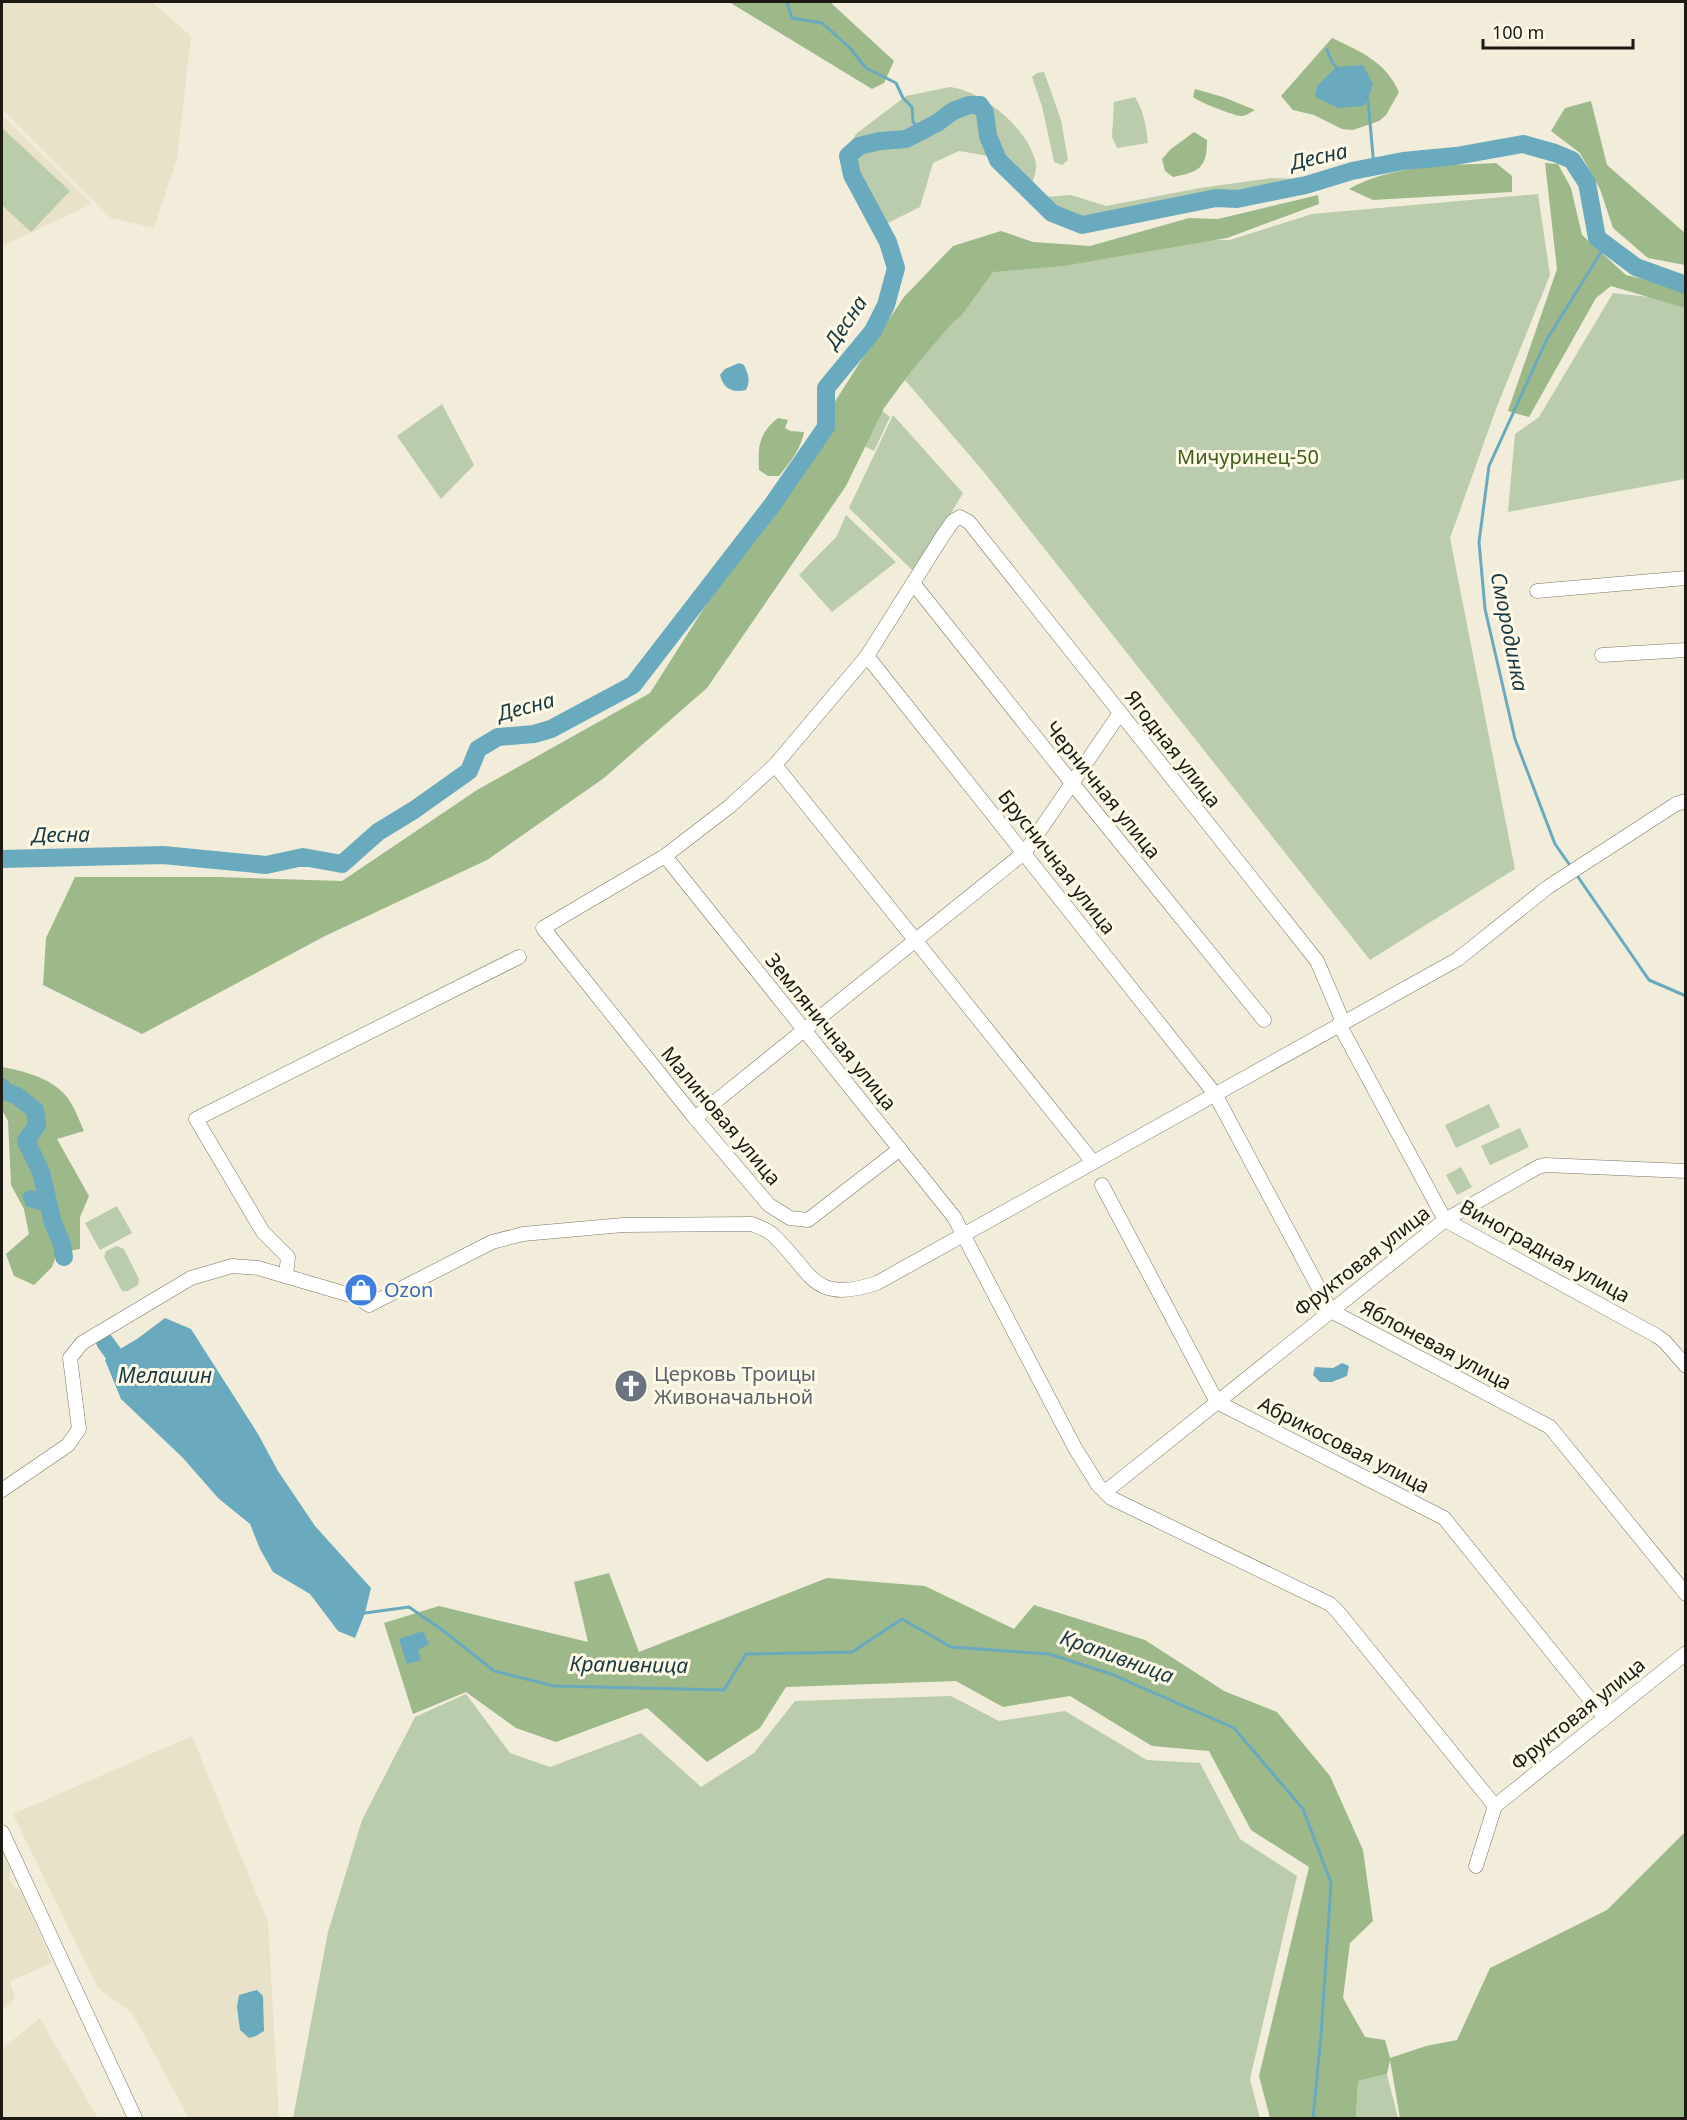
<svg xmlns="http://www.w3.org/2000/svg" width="1687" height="2120" font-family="'Noto Sans',sans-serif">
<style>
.built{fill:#e8e2c8}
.green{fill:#baccac}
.forest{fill:#9db889}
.water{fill:#69aabe}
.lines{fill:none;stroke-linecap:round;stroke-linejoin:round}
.stream{stroke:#69aabe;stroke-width:3}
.river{stroke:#69aabe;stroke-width:18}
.minor-casing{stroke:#7a7665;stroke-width:15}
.minor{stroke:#fff;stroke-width:14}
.labels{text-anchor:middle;stroke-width:6;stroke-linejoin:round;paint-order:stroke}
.park-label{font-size:20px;fill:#3f601d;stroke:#fefae7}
.street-label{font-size:20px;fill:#1c1a13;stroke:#fefae7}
.shop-label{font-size:20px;fill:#366cbe;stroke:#fefae7;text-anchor:start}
.worship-label{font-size:20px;fill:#5b616d;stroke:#fefae7;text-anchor:start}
.water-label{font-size:21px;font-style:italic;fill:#193942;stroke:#fefae7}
</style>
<rect width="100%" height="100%" fill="#f1edda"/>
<g class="built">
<polygon points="2,2 152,2 191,36 177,159 154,228 111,218 2,109"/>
<polygon points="2,115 92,204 2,246"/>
<polygon points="192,1736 268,1922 279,2118 189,2118 132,2013 98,1988 13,1814"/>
<polygon points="2,1845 11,1866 9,1878 13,1886 21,1890 52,1963 10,1981 15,1998 2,2011"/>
<polygon points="40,2018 47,2031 98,2118 2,2118 2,2049"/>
</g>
<g class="green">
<polygon points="1044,72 1061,120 1068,160 1062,165 1054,162 1042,106 1032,77 1037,73"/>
<path d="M950,87C983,91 1030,130 1036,164C1037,171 1033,180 1031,187L1001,158L959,151L933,163L920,207L886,224L856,175L850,158L848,147L856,134L906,96Z"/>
<path d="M1135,97C1144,112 1146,126 1148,143L1117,148L1112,137L1114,102Z"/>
<polygon points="2,128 70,191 31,232 2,205"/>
<polygon points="1272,178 1303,179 1310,187 1285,193 1214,195 1082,223 1055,211 1047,204 1045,197 1071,195 1106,206 1200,188"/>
<polygon points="1538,194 1550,275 1496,409 1450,538 1515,869 1370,960 983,471 905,380 986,262 1187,240 1230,240 1312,214"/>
<polygon points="1613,293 1685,301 1685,479 1508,512 1515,434 1539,417"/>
<polygon points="442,404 474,465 441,499 397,436"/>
<polygon points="880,409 890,417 874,451 860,444"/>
<polygon points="893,415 963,493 915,573 849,508"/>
<polygon points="846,515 896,562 832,612 799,575 837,536"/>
<polygon points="1489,1104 1500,1127 1456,1148 1445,1125"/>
<polygon points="1520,1128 1529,1147 1490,1165 1481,1146"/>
<polygon points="1461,1167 1472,1187 1457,1195 1446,1175"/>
<polygon points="117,1206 132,1233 100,1250 85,1223"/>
<polygon points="117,1246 124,1249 139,1279 138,1285 128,1291 122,1291 104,1257 106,1251"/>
<polygon points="466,1694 510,1753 550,1767 641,1733 701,1787 754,1753 795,1701 951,1696 999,1721 1065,1711 1147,1760 1200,1763 1240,1839 1297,1876 1250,2079 1260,2118 293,2118 328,1932 362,1820 415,1717"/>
<polygon points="1387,2074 1398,2118 1356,2118 1358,2081"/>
</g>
<g class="forest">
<polygon points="729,2 830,2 894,61 884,83 872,89"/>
<path d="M1332,38C1361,52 1385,61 1399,92L1386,115L1379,121L1353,130L1342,129L1314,115L1293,110L1281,96Z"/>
<path d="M1195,89L1223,97L1255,110C1251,112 1246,116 1242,116C1236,117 1197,101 1193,97Z"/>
<polygon points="1591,101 1607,165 1685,233 1685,265 1648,258 1613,228 1600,189 1580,153 1551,131 1565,108"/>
<path d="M1194,132L1207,140C1207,168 1199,172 1173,177L1165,171L1162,159L1171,149Z"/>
<path d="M1496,163L1512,176V192L1373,200L1349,189C1394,164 1447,166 1496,163Z"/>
<polygon points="1545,163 1558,164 1571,188 1582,235 1626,275 1685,289 1685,308 1611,286 1596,298 1529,417 1508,411 1557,269"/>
<polygon points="1318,195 1319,204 1227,238 1063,266 993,272 961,316 953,322 913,369 884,408 846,486 707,688 604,778 487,860 325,936 142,1034 43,985 46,938 75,877 219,877 342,881 477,790 650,693 862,359 904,297 953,246 1001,231 1033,242 1090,246 1189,218 1218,219"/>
<path d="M778,418L788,420L785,428L790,431L804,432C801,449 790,462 779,476H768L759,470C758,447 758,434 778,418Z"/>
<path d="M2,1067C24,1071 51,1078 66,1096C74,1105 79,1120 84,1131L57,1139L89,1196L80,1217V1249L57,1253L52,1267L34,1285L14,1276L6,1254L29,1234L24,1209L11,1185L8,1121L2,1110Z"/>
<polygon points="609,1573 639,1652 827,1578 925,1586 1014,1629 1034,1605 1145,1640 1224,1691 1277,1712 1330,1776 1363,1850 1373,1921 1350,1943 1343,1998 1365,2037 1385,2040 1390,2058 1426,2046 1457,2040 1490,1968 1607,1910 1685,1832 1685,2118 1400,2118 1390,2060 1387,2074 1358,2081 1356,2118 1270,2118 1259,2076 1309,1867 1251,1830 1209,1751 1152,1746 1070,1696 1003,1707 956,1681 786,1687 760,1728 707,1762 647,1708 556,1742 516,1728 466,1692 413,1714 384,1623 439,1606 588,1642 574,1582"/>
</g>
<g class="water">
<polygon points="1363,65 1373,84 1368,100 1363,106 1338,108 1315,97 1317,86 1336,67"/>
<path d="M739,363L744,365C748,374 751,380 746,390C732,393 724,389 720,375L725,369Z"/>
<polygon points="29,1190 48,1194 53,1203 38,1210 26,1206 22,1195"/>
<polygon points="165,1318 191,1329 258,1434 278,1471 315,1526 371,1588 365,1613 355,1638 338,1631 310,1594 273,1572 260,1549 250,1524 218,1498 183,1458 121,1399 105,1360 113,1353 137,1339"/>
<polygon points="1342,1363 1349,1366 1347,1376 1332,1382 1320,1382 1313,1375 1315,1367 1333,1368"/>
<polygon points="423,1631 429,1644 418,1650 421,1660 407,1664 399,1639"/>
<polygon points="257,1990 263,1996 264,2031 256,2036 249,2038 240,2030 237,2007 239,1995"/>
</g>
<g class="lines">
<g class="stream">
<polyline points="787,2 792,18 822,23 849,47 866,68 896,83 903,98 912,107 913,122 921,130"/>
<polyline points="1327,50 1332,62 1338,69"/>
<polyline points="1365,98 1368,100 1374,167"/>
<polyline points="1569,864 1555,844 1515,739 1485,609 1479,542 1489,466 1546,341 1606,244"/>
<polyline points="1578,877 1649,980 1686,996"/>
<polyline points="365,1613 409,1607 445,1632 494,1671 554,1686 724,1690 746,1654 852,1652 902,1619 951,1647 1049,1654 1111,1674 1234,1728 1303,1809 1331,1883 1321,2036 1313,2118"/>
</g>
<g class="river">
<polyline points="2,859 163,855 266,865 303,857 342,864 378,832 414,810 469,771 478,749 498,737 534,734 551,729 633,685 772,505 826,427 826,388 873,331 886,305 896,268 888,242 852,175 848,156 859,146 880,141 906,139 937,123 953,111 969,105 980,105 985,113 988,136 998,160 1052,213 1082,225 1216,198 1237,199 1306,185 1352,171 1403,161 1456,156 1523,144 1555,153 1572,160 1587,183 1597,238 1636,267 1686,285"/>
<polyline points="2,1087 2,1090 17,1096 35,1110 37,1125 26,1141 41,1172 53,1223 62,1244 64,1257"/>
<polyline points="105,1342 113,1353"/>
</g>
<defs>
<g id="minor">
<polyline points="913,583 1072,783 1264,1020"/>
<polyline points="1537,591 1686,578"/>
<polyline points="1602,655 1686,650"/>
<polyline points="867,656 1215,1094 1331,1311 1550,1427 1686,1594"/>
<polyline points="775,765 1093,1162"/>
<polyline points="665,856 954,1217 1075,1448 1098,1485 1111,1498 1330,1604 1338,1612 1495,1806"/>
<polyline points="1339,1024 1445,1220 1657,1336 1665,1342 1686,1366"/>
<polyline points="695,1118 1025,852 1120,713"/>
<polyline points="900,1149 808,1220 790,1218 769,1205 695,1118 543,928 665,856 730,806 775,765 867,656 942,537 953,521 960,517 969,522 1317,961 1343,1022"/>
<polyline points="1102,1185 1217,1402 1444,1518 1605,1718"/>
<polyline points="286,1276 288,1257 263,1232 196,1119 519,957"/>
<path d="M2,1490L68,1445L79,1429L70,1358L82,1343L191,1278L232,1266L258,1268L357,1297L369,1305L492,1242L523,1234L623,1225L752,1224C759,1227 768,1230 773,1235C813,1272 811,1305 877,1283L1458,959L1548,887L1676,804L1686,801"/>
<polyline points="1105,1492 1445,1220 1538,1167 1545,1165 1686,1171"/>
<polyline points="2,1832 135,2118"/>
<polyline points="1476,1866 1495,1806 1686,1653"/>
</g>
</defs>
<use href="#minor" class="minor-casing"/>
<use href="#minor" class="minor"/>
</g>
<defs>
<symbol id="shop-disc" viewBox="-11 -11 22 22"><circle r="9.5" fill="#3f7fe0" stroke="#fefae7"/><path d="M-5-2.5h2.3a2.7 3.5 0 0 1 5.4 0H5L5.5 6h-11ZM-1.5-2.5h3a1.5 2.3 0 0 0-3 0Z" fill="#fff"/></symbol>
<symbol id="church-disc" viewBox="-11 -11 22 22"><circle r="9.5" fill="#6b7280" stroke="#fefae7"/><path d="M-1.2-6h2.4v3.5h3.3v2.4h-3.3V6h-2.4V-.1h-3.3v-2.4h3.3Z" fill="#fff"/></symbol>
</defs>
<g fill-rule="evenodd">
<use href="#shop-disc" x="342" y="1271" width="38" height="38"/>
<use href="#church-disc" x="612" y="1367" width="38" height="38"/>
</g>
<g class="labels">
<g class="park-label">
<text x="1248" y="464">Мичуринец-50</text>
</g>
<g class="street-label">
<text transform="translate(1173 749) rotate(52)" y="7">Ягодная улица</text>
<text transform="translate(1103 790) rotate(51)" y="7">Черничная улица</text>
<text transform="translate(1057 862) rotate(52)" y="7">Брусничная улица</text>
<text transform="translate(831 1032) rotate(51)" y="7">Земляничная улица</text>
<text transform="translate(721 1116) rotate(50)" y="7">Малиновая улица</text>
<text transform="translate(1545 1251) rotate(29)" y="7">Виноградная улица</text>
<text transform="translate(1362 1261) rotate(-38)" y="7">Фруктовая улица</text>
<text transform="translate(1436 1345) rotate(28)" y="7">Яблоневая улица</text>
<text transform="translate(1344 1445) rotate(27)" y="7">Абрикосовая улица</text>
<text transform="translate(1578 1714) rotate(-39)" y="7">Фруктовая улица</text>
</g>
<g class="shop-label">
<text x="384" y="1297">Ozon</text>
</g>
<g class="worship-label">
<text x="654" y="1381">Церковь Троицы<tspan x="654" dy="23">Живоначальной</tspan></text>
</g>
<g class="water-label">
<text transform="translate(1319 157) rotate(-13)" y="7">Десна</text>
<text transform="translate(846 322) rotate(-56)" y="7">Десна</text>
<text transform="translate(1509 632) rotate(79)" y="7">Смородинка</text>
<text transform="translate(526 707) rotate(-15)" y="7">Десна</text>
<text transform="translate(61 835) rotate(-1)" y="7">Десна</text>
<text x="165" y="1383">Мелашин</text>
<text transform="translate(1117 1657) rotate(20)" y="7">Крапивница</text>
<text transform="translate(629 1665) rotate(1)" y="7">Крапивница</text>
</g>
</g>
<rect width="1687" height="2120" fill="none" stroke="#1c1a13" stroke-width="6"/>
<path d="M1483 39v9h150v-9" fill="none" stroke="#1c1a13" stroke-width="3"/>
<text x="1492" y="39" font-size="18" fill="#1c1a13" stroke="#fefae7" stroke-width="4.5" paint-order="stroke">100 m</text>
</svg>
